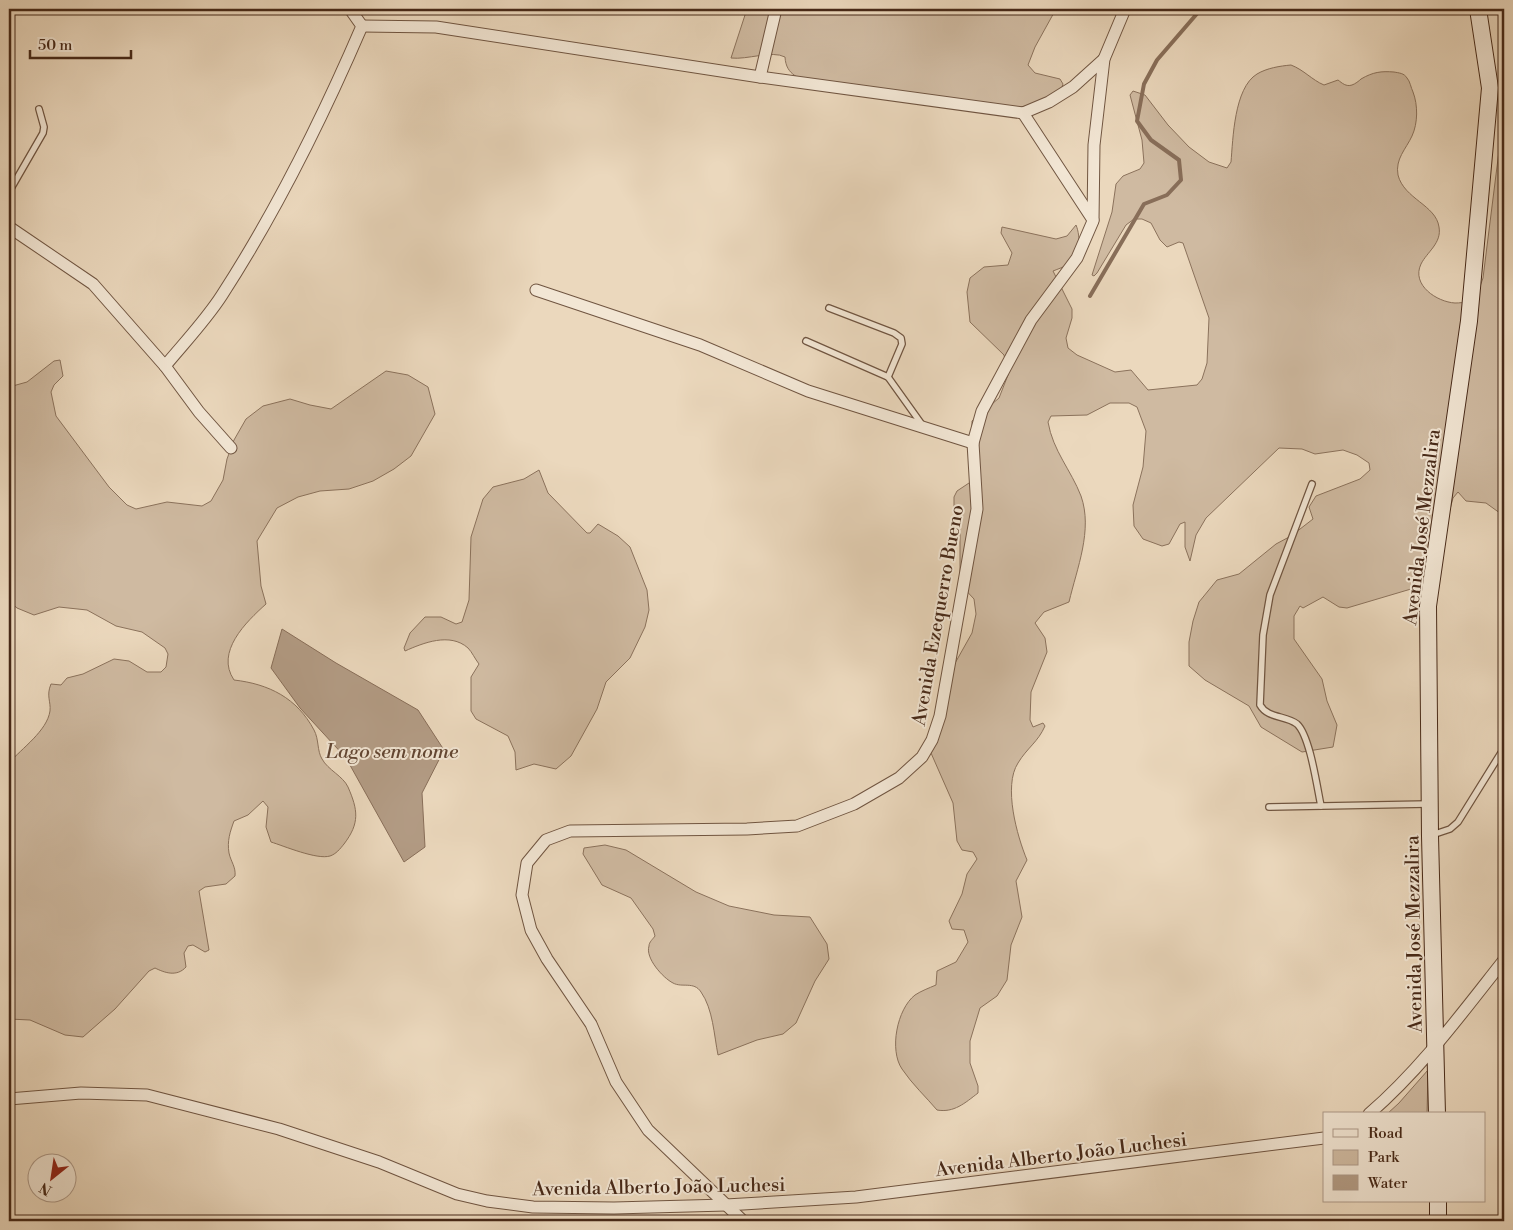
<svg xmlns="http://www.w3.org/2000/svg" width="1513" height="1230" font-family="'Libre Bodoni',serif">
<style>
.green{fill:#cfbaa1;stroke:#8b725c}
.water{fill:#b39c85;stroke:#886e59}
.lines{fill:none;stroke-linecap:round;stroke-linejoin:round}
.stream{stroke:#886e59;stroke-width:4}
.service-casing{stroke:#705541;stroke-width:8}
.minor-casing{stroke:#705541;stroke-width:13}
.secondary-casing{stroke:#472918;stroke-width:18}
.service{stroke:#f2e6d4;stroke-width:5.5}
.minor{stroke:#f2e6d4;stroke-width:11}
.secondary{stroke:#f2e6d4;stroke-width:16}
.labels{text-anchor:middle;stroke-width:4;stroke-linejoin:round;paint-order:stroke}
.street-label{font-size:19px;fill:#472918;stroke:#f2e6d4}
.water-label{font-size:20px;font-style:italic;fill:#624633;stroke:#f2e6d4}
</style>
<rect width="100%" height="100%" fill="#ebd8bd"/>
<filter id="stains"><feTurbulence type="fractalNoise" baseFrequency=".004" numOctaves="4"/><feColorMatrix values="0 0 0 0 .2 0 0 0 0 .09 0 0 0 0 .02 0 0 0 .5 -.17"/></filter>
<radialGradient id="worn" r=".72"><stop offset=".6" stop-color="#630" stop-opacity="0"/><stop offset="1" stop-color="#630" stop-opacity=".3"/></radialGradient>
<g class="green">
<path d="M750,9H1056L1035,47L1028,65L1035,73L1060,79L1063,84L1061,90L1039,103L1003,111L815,85C800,78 786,76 785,57C772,50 747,60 731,58L745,15Z"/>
<path d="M1291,65C1304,70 1312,80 1324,85L1338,80C1342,83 1346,87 1352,85C1355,84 1359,81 1361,79C1373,72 1381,71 1394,72C1399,73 1404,73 1407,78C1410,81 1411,88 1413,92C1418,105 1418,123 1412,136C1406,149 1395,159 1398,175C1404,199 1436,205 1439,227C1442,243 1427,252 1421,264C1411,285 1437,302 1455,303C1475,303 1477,295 1483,278L1502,127L1504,120V516L1486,503L1466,501L1458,492L1453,498L1438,554L1411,589L1347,608L1339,607L1323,597L1303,608L1300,606L1294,616V639L1322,679L1327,701L1337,725L1333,747L1302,752L1261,727L1249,706L1205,680L1189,666V642L1193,621L1199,602L1217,580L1239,574L1276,544L1291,536L1313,519L1309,507L1316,496L1360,479L1370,470L1369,463L1357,455L1343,450L1315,454L1302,449L1279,448L1206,518L1196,535L1190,561L1185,547V522L1180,524L1169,544L1162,546L1143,539L1134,526L1133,505L1143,467L1146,431L1137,407L1129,403H1110L1087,415L1051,416L1048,422C1053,451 1071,470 1081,496C1093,530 1077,568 1069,602L1044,612L1035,623L1045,638L1047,652L1031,692L1030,720L1033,727L1043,723L1045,726C1038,742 1027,748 1018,763C1003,786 1017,836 1027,860L1016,881L1022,917L1011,945L1007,980L997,996L980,1008L970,1041V1063L978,1086V1093C965,1103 954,1113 937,1110C926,1097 912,1084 902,1069C889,1050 897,1009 915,995C921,991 929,988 936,985L937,971L956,962L968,942L964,930L952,929L949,921L962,894L967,874L977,859L973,852L962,850L957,841L953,803L931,753L954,665L972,633L976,614L974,599L960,584V530L954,510V497L957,491L972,481V421L999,398L1008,375L1004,355L970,322L967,292L970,278L984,267L1008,265L1012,253L1001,233L1002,227L1056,239L1067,236L1076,225C1081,237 1080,256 1069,264C1064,267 1058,269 1053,271L1072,309V318L1066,338L1068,348L1077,355L1115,372L1131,370L1148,390L1197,385L1202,379L1207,363L1209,318L1183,243L1179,242L1167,247L1160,240L1151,223L1142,219H1134L1126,225L1097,273L1094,276L1092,275L1112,212L1116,184L1123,176L1140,169L1144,163L1142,140L1130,95L1133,91L1145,95L1168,125L1189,147L1209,162L1227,168L1231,162C1233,139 1234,88 1257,74C1267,68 1280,66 1291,65Z"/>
<path d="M60,360L63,376L54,385L51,392L56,416L109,487L127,505L136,509L167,502L202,506L211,501L223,480L227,459L234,440L246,419L263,406L290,399L310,405L331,409L386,371L408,375L428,387L435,414L411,456L394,469L373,481L349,489L320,491L298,497L277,508L257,541L261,586L266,604C246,622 215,652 234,680C269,684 297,698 314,730C319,739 317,751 322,759C328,770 343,776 348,787C358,810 360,823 344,844C340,849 336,854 330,856C317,860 284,846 271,842L266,827L268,807L263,801L248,815L234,821C230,832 227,841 229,853C231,862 236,867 235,876L226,884L205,887L199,891L209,950L205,952L193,945L188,946L184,953L186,967C177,977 165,973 155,968L149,971L115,1009L83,1037L65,1035L30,1020L9,1019V763C22,748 47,731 50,711C51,701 46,696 51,684L61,685L67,678L83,674L114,659L129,661L147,672H161L166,667L168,654L165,648L142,632L116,626L87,610L59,607L34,615L17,608L9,601V387L27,382L54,361Z"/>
<path d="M539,470L548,493L587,533H590L598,524L618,536L630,547L647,590L649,610L645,627L630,658L606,682L597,709L571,756L556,769L534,764L516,770L515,752L508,736L476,719L471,711V677L479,664C475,659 472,652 468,648C450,632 423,643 405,651L404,648L410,633L425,617H441L456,624L462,622L469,600L471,537L483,499L493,487L524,479Z"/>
<path d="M605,845L626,850L696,892L729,906L774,915L810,917L827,944L829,959L815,981L796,1023L783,1034L757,1040L718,1055C714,1035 713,1009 701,992C694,981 682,988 673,983C663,978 645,958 649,946C649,942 653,939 655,936L653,929L631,898L602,885L583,854L584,848Z"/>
<polygon points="1428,1070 1427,1114 1387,1114 1399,1103"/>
</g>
<polygon class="water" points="282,629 336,663 418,710 444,750 422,793 425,847 404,862 346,758 300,708 271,668"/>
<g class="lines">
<polyline class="stream" points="1090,296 1144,204 1167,195 1181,180 1179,160 1151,140 1137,121 1144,84 1157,60 1201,9"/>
<defs>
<g id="service">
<polyline points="9,192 43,133 44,127 39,109"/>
<polyline points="829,308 894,333 901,338 902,344 888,377"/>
<polyline points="806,341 888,377 923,426"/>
<path d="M1312,484L1270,595L1263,635L1260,705C1268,719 1286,715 1297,724C1310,736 1317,787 1321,806"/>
<polyline points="1269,807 1428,804"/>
<polyline points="1432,835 1450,829 1458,822 1504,748"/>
</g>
<g id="minor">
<polyline points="362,26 436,27 760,77 1023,113 1049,102 1073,87 1104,59"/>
<polyline points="760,77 776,9"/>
<polyline points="1023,113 1093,220"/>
<polyline points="9,227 93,284 165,366 199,412 231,448"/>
<polyline points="536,290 700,345 808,391 973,443"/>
<path d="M165,366C184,343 206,320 222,295C277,210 322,119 362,26L350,9"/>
<polyline points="9,1099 81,1093 147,1095 279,1129 379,1162 457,1194 487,1201 533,1207 614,1208 726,1205 856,1197 1324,1138"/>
<path d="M1369,1114C1421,1069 1462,1013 1504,960"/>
<polyline points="743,1221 648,1130 616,1082 591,1024 547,959 531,930 522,895 527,863 546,840 570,831 747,829 797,826 854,804 899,778 922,757 932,740 940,716 977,509 973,443 982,411 1031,320 1077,258 1093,221 1094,145 1104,59 1125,9"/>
</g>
<g id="secondary">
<polyline points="1437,1114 1430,836 1428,606 1469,321 1490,88 1478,9"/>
<polyline points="1438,1201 1438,1221"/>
</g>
</defs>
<use href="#service" class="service-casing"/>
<use href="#minor" class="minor-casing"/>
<use href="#secondary" class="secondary-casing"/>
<use href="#service" class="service"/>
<use href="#minor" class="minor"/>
<use href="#secondary" class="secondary"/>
</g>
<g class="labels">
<g class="street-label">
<text transform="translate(1421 527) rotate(-83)" y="7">Avenida José Mezzalira</text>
<text transform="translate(937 615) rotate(-80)" y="7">Avenida Ezequerro Bueno</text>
<text transform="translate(1413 934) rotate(-91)" y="7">Avenida José Mezzalira</text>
<text transform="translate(1061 1154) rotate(-7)" y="7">Avenida Alberto João Luchesi</text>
<text transform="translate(659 1186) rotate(-1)" y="7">Avenida Alberto João Luchesi</text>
</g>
<g class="water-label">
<text x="392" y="758">Lago sem nome</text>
</g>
</g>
<rect width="1513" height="1230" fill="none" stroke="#ebd8bd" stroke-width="30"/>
<rect x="10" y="10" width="1493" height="1210" fill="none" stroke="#472918" stroke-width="2.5"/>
<rect x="15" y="15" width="1483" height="1200" fill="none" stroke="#472918"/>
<rect x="1323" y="1112" width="162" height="90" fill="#f2e6d4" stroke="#ae9a89"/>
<rect x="1333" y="1129" width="25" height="8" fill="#f2e6d4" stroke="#ae9a89"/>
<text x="1368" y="1138" font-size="15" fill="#472918">Road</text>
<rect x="1333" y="1150" width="25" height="15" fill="#cfbaa1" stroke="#ae9a89"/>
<text x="1368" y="1162" font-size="15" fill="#472918">Park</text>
<rect x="1333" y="1175" width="25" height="15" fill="#b39c85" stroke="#ae9a89"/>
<text x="1368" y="1188" font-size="15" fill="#472918">Water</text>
<g transform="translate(52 1178) rotate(210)"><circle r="24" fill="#f2e6d4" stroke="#ae9a89"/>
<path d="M0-4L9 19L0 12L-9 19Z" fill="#8f2418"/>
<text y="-8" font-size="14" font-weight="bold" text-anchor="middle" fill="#472918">N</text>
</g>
<path d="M30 50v8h101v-8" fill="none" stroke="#472918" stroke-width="2.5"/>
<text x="38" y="50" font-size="15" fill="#472918" stroke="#f2e6d4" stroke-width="4" paint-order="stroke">50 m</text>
<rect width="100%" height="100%" filter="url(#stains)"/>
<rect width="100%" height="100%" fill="url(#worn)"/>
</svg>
